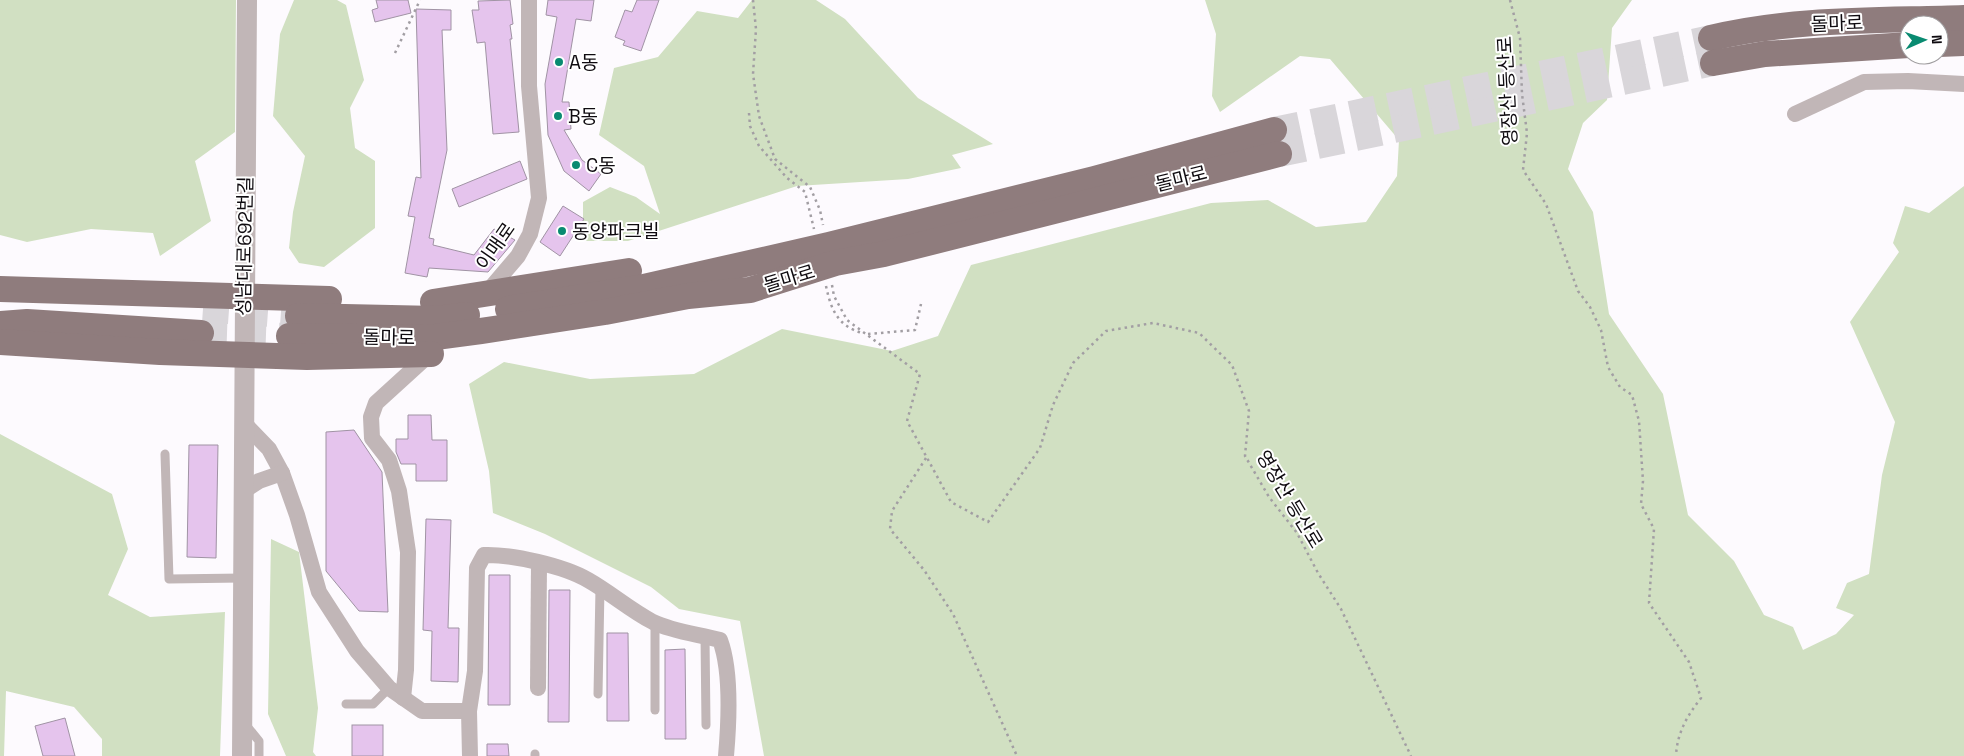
<svg xmlns="http://www.w3.org/2000/svg" width="1964" height="756" font-family="'Space Grotesk','Noto Sans KR',sans-serif">
<style>
.green{fill:#d1e0c2}
.building{fill:#e5c4ed;stroke:#a093a4}
.lines{fill:none;stroke-linecap:round;stroke-linejoin:round}
.primary-tunnel{stroke:#d9d6da;stroke-width:26;stroke-dasharray:26 13;stroke-linecap:butt}
.path{stroke:#a29ea3;stroke-width:2.5;stroke-dasharray:2.5 4;stroke-linecap:butt}
.service{stroke:#c1b6b7;stroke-width:9}
.minor{stroke:#c1b6b7;stroke-width:16}
.tertiary{stroke:#c1b6b7;stroke-width:20}
.primary{stroke:#8f7c7d;stroke-width:26}
.poi-dot{fill:#098b71;stroke:#fff;stroke-width:2}
.labels{text-anchor:middle;stroke-width:4;stroke-linejoin:round;paint-order:stroke}
.street-label{font-size:19px;fill:#0f0b10;stroke:#fff}
.poi-label{font-size:19px;fill:#0f0b10;stroke:#fff;text-anchor:start}
</style>
<rect width="100%" height="100%" fill="#fdfafe"/>
<g class="green">
<polygon points="0,0 236,0 235,132 195,161 211,221 160,256 153,233 91,229 27,242 0,235"/>
<polygon points="294,0 337,0 346,5 364,80 350,108 355,148 375,161 375,228 324,267 299,263 289,248 293,212 305,156 273,116 280,34"/>
<polygon points="752,0 816,0 845,19 918,98 993,144 952,155 961,168 908,179 797,186 628,241 583,241 583,202 610,187 636,197 660,214 644,166 599,135 614,68 658,57 697,11 738,18"/>
<polygon points="1205,0 1632,0 1612,28 1607,100 1583,123 1568,169 1593,212 1609,314 1663,394 1688,515 1734,561 1764,615 1793,627 1803,650 1836,634 1854,615 1836,608 1847,583 1869,574 1882,475 1895,422 1850,322 1899,252 1893,243 1905,206 1929,213 1964,186 1964,756 764,756 740,621 679,609 651,587 545,534 493,513 489,471 469,384 504,362 590,379 694,374 782,329 892,351 938,336 971,265 1211,203 1268,200 1316,227 1366,222 1397,176 1399,140 1330,59 1300,56 1220,112 1212,96 1216,34"/>
<polygon points="0,434 112,494 128,549 108,595 150,617 225,612 220,756 102,756 102,739 74,707 6,691 4,756 0,756"/>
<polygon points="271,539 299,552 318,708 313,752 316,756 286,756 268,714"/>
</g>
<g class="building">
<polygon points="376,0 408,0 411,13 375,22 372,10 378,8"/>
<polygon points="510,0 513,24 510,25 512,39 510,39 519,132 493,134 485,42 477,43 472,10 479,10 478,1"/>
<polygon points="548,0 594,0 591,21 576,19 562,102 569,102 571,129 564,130 582,160 601,174 589,191 564,171 548,135 545,84 557,17 546,15"/>
<polygon points="637,0 659,0 641,51 623,45 625,41 615,37 625,10 632,12"/>
<polygon points="416,9 451,10 451,30 442,30 447,150 429,238 434,239 433,245 474,255 494,229 515,240 488,272 429,268 427,277 405,273 415,217 408,216 416,177 421,178"/>
<polygon points="520,161 527,179 459,207 452,189"/>
<polygon points="563,206 584,219 560,256 540,242"/>
<polygon points="408,415 431,415 432,440 447,440 447,481 416,481 416,464 401,464 396,452 396,439 408,439"/>
<polygon points="354,430 382,472 388,612 359,611 326,571 326,432"/>
<polygon points="189,445 218,445 216,558 187,557"/>
<polygon points="426,519 451,520 448,628 459,628 458,682 431,681 432,631 423,630"/>
<polygon points="489,575 510,575 510,705 488,705"/>
<polygon points="549,590 570,590 569,722 548,722"/>
<polygon points="607,633 628,633 629,721 607,721"/>
<polygon points="685,649 686,739 665,739 665,650"/>
<polygon points="65,718 75,756 43,756 35,726"/>
<rect x="352" y="725" width="31" height="31"/>
<polygon points="487,744 508,744 509,756 487,756"/>
</g>
<g class="lines">
<g class="primary-tunnel">
<polyline points="1274,130 1711,38"/>
<polyline points="1279,154 1713,63"/>
<polyline points="203,309 298,316"/>
<polyline points="201,333 289,336"/>
</g>
<g class="path">
<polyline points="753,0 756,29 753,74 759,116 775,159 810,187 820,210 823,225"/>
<path d="M1510,0L1520,38L1522,94L1527,133L1523,170L1546,204L1578,291L1590,307L1601,330L1608,367L1620,387L1632,395L1639,421L1643,481L1641,504L1654,529L1649,603L1689,662L1701,698C1687,716 1677,733 1676,756"/>
<polyline points="395,53 420,0"/>
<polyline points="749,113 750,126 759,146 787,178 805,192 814,229"/>
<polyline points="832,285 834,296 847,320 920,374 907,421 951,502 988,522 1040,448 1053,405 1073,363 1106,331 1153,323 1199,333 1232,365 1249,411 1245,456 1269,497 1297,533 1318,573 1341,609 1411,756"/>
<path d="M826,286C831,310 838,326 862,333"/>
<polyline points="868,334 915,330 921,304"/>
<polyline points="926,458 892,511 890,529 924,570 953,614 1017,756"/>
</g>
<g class="service">
<polyline points="165,454 169,579 242,578"/>
<polyline points="705,636 706,725"/>
<polyline points="598,694 600,588"/>
<polyline points="346,704 373,704 389,688"/>
<polyline points="655,710 655,623"/>
<polyline points="245,724 259,741 259,756"/>
<polyline points="535,754 535,756"/>
</g>
<g class="minor">
<polyline points="1795,114 1864,82 1908,81 1964,84"/>
<polyline points="484,296 518,256 530,234 539,198 529,86 529,0"/>
<polyline points="243,422 269,449 282,473 297,515 319,592 357,651 389,688 422,711 469,711"/>
<polyline points="242,492 259,481 282,473"/>
<polyline points="538,688 539,564"/>
<polyline points="403,698 406,670 408,552 399,491 389,460 372,438 371,417 376,403 432,352"/>
<path d="M470,756L469,711L475,671L477,568L484,555C512,554 564,566 588,580C611,593 630,610 653,622C674,632 698,634 720,640C732,672 729,722 726,756"/>
</g>
<polyline class="tertiary" points="242,756 247,0"/>
<g class="primary">
<path d="M1711,38C1793,18 1880,21 1964,18"/>
<polyline points="1939,44 1964,43"/>
<polyline points="1713,63 1765,54 1909,45"/>
<polyline points="0,289 329,299"/>
<polyline points="433,302 629,271"/>
<polyline points="508,309 644,287 829,245 1094,179 1274,130"/>
<polyline points="298,316 437,319 467,315"/>
<polyline points="0,324 27,322 201,333"/>
<polyline points="289,336 428,338 481,331 605,312 688,296 750,290 835,263 884,254 1279,154"/>
<polyline points="0,342 160,352 307,357 431,354"/>
</g>
</g>
<g class="poi-dot">
<circle cx="559" cy="62" r="5"/>
<circle cx="558" cy="116" r="5"/>
<circle cx="576" cy="165" r="5"/>
<circle cx="562" cy="231" r="5"/>
</g>
<g class="labels">
<g class="street-label">
<text transform="translate(1837 23) rotate(-2)" y="7">돌마로</text>
<text transform="translate(1507 91) rotate(-93)" y="7">영장산 등산로</text>
<text transform="translate(1181 178) rotate(-14)" y="7">돌마로</text>
<text transform="translate(244 246) rotate(-89)" y="7">성남대로692번길</text>
<text transform="translate(495 246) rotate(-55)" y="7">이매로</text>
<text transform="translate(789 278) rotate(-17)" y="7">돌마로</text>
<text transform="translate(389 337) rotate(1)" y="7">돌마로</text>
<text transform="translate(1290 499) rotate(59)" y="7">영장산 등산로</text>
</g>
<g class="poi-label">
<text x="569" y="69">A동</text>
<text x="568" y="123">B동</text>
<text x="586" y="172">C동</text>
<text x="572" y="238">동양파크빌</text>
</g>
</g>
<g transform="translate(1924 40) rotate(88)"><circle r="24" fill="#ffffff" stroke="#9f9d9f"/>
<path d="M0-4L9 19L0 12L-9 19Z" fill="#098b71"/>
<text y="-8" font-size="14" font-weight="bold" text-anchor="middle" fill="#0f0b10">N</text>
</g>
</svg>
